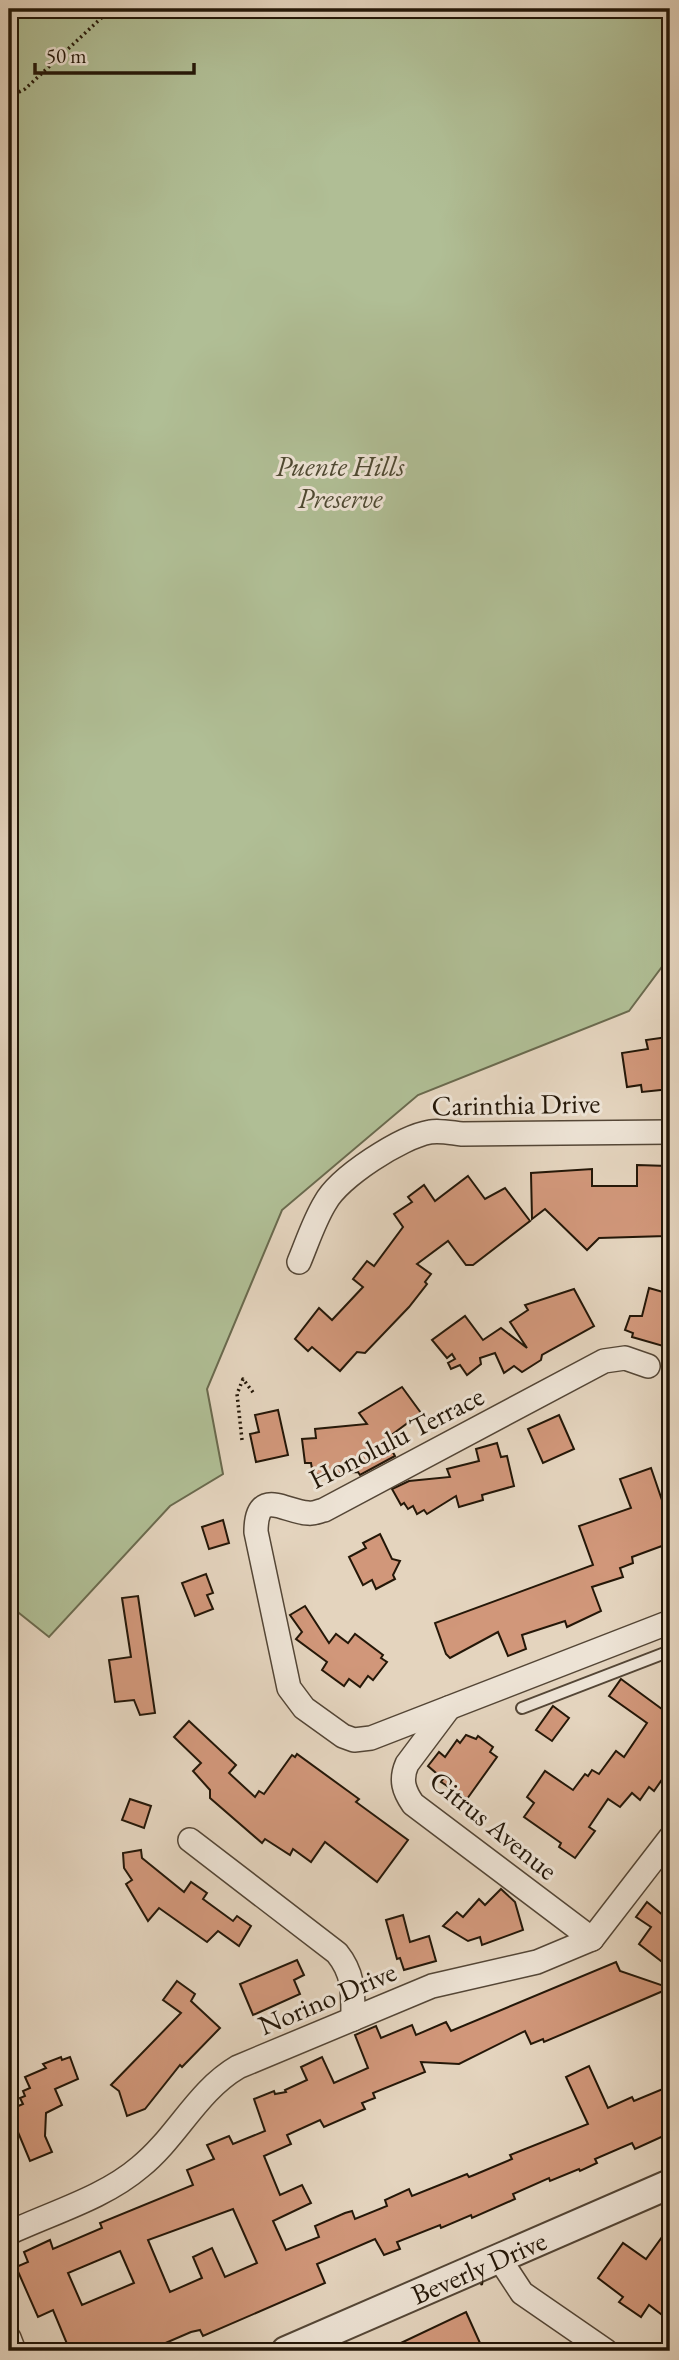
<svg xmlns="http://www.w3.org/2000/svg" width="679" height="2360" font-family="'EB Garamond',serif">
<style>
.green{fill:#b0be95;stroke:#6a6a4e;stroke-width:2}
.building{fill:#d1977a;stroke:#241708;stroke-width:2;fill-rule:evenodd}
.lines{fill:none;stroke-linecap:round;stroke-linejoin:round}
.service-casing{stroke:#544636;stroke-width:14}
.minor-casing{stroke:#544636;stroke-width:26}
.tertiary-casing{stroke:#544636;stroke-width:32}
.path{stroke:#241708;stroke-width:3.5;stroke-dasharray:2 3.5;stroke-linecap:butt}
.service{stroke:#ede3d5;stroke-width:10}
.minor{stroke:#ede3d5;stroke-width:23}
.tertiary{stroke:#ede3d5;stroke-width:28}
.labels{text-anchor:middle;stroke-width:6;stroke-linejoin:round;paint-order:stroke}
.park-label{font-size:28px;font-style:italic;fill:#4e4932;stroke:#ede3d5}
.street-label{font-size:28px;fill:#241708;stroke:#ede3d5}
</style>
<rect width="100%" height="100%" fill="#e4d4be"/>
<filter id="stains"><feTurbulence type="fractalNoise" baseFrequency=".00286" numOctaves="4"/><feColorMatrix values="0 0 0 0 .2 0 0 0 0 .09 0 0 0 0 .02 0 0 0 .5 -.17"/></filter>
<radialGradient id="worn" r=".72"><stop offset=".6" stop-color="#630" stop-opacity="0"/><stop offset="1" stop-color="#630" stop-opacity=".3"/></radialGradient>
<polygon class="green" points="9,9 670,9 670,956 629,1011 418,1095 282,1210 207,1389 223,1474 170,1506 49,1637 9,1605"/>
<g class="building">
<polygon points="668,1037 670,1089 642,1092 641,1085 627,1087 622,1053 648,1049 646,1040"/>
<polygon points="637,1165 668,1166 666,1236 599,1238 587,1250 545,1209 532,1219 531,1173 592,1169 592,1186 637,1186"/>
<polygon points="468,1176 485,1199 505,1188 530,1221 473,1265 466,1265 448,1241 417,1264 431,1274 425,1282 427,1284 409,1307 365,1353 357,1352 340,1371 312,1347 308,1351 295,1339 319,1308 332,1320 363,1287 353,1279 367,1261 374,1266 403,1227 394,1214 412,1202 408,1197 424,1185 435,1201"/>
<polygon points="649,1288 670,1294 670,1348 632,1337 633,1333 625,1330 630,1316 642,1316"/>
<polygon points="574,1289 594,1326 542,1355 541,1360 522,1372 514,1366 504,1373 495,1353 480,1358 481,1364 467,1375 460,1365 451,1369 448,1363 455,1359 452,1354 447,1358 432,1340 465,1316 483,1340 501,1328 527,1348 510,1322 528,1310 525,1305"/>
<polygon points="402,1387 421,1413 386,1439 395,1456 360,1475 358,1472 313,1475 311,1463 305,1463 302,1439 316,1438 315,1429 367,1424 359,1413"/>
<polygon points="278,1410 288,1455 256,1462 250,1434 259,1432 255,1415"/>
<polygon points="559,1415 574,1449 543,1463 528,1429"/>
<polygon points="497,1443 501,1457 507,1456 514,1486 482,1495 483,1500 459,1507 456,1496 427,1514 424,1510 417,1514 413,1506 408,1509 404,1503 401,1505 392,1489 409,1481 450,1477 447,1469 479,1461 476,1449"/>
<polygon points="651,1468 665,1509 670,1507 670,1543 632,1557 633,1563 620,1568 623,1577 592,1587 601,1611 567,1627 565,1621 522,1635 526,1649 508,1656 498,1632 450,1658 446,1654 435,1623 593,1565 579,1526 631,1508 620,1479"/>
<polygon points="223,1520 229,1543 209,1549 202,1527"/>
<polygon points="380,1534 392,1559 400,1561 393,1575 395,1579 376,1589 372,1580 363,1585 349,1557 366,1548 363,1543"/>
<polygon points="206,1574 213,1593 207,1595 213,1609 195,1616 182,1583"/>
<polygon points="138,1596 155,1713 140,1715 134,1700 115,1702 109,1660 131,1657 122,1598"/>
<polygon points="305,1606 329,1643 336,1634 348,1643 355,1634 383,1655 381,1658 387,1662 373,1680 368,1676 360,1687 349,1679 344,1686 322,1670 327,1662 296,1639 302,1632 290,1615"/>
<polygon points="621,1679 670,1715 670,1768 654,1791 649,1787 640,1800 632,1793 620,1807 608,1799 589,1827 595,1831 575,1858 559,1847 561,1843 524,1817 534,1803 527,1797 545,1771 573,1790 585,1774 588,1776 592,1770 599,1774 616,1751 624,1757 647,1723 609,1696"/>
<polygon points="553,1706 569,1718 552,1741 536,1730"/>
<polygon points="189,1721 236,1765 229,1773 255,1797 259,1791 264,1794 292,1755 295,1757 297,1754 359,1799 356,1802 408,1840 377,1882 325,1842 311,1862 293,1849 290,1855 265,1839 262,1843 210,1798 210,1790 193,1771 201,1763 174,1737"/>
<polygon points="466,1735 476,1739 478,1736 493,1747 490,1752 497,1757 467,1799 441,1782 443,1779 428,1766 439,1752 445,1757 457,1740 460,1743"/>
<polygon points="130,1799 151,1806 144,1828 122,1820"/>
<polygon points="141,1850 142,1858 184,1892 191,1882 207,1893 203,1899 233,1921 237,1916 251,1926 239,1946 218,1931 207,1942 159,1908 148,1921 126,1884 132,1880 124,1868 123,1853"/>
<polygon points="501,1889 515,1902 523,1930 482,1945 480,1937 468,1941 443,1926 457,1912 463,1917 479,1899 485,1905"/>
<polygon points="647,1902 670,1921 670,1968 639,1944 651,1927 636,1917"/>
<polygon points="403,1915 410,1942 429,1936 436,1961 404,1970 400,1958 397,1959 386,1920"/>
<polygon points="297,1960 304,1975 294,1980 300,1994 253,2015 240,1984"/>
<path d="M616,1962L620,1971L670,1988L544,2042L543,2039L531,2044L525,2031L459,2064L421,2062L425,2072L373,2093L375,2098L362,2103L365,2109L324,2127L320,2120L287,2135L291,2144L264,2156L280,2195L302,2185L311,2203L273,2221L286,2250L319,2237L315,2226L345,2213L352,2211L355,2219L387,2206L385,2200L409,2189L412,2196L467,2174L469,2177L474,2175L512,2159L510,2155L588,2124L566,2077L589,2066L608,2108L632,2097L634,2101L670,2086V2133L635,2149L632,2143L595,2159L597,2163L580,2171L579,2169L550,2181L549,2178L513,2194L515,2199L472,2218L471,2215L441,2228L440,2225L397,2242L400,2249L384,2255L375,2239L317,2264L325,2283L203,2336L200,2330L191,2332L147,2351H70L53,2310L38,2317L16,2267L28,2262L24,2252L50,2240L53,2249L102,2228L100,2223L193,2185L187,2170L214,2159L207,2145L229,2136L233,2144L265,2131L254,2099L274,2091L275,2094L286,2092L285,2090L307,2080L301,2067L322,2057L334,2083L368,2068L355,2035L376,2026L381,2038L412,2025L416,2035L446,2022L451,2031ZM233,2209L257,2263L225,2277L212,2248L193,2257L202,2278L170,2292L148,2240ZM120,2251L134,2283L82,2305L68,2273Z"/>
<polygon points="177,1981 195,1994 191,2001 220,2028 182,2067 180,2065 145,2109 127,2116 119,2091 111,2085 181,2013 163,2000"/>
<polygon points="61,2057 62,2060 70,2057 78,2079 55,2089 62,2105 46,2113 45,2136 52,2152 30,2161 15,2125 16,2107 23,2104 20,2098 25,2096 23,2091 30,2088 25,2077 46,2068 43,2064"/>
<polygon points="670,2226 670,2321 649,2305 641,2317 619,2302 623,2297 598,2278 623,2243 646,2259"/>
<polygon points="466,2312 480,2343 461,2351 384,2351"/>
</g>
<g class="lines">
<defs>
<g id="service">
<polyline points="522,1708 670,1651"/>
<polyline points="325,2334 333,2351"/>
</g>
<g id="minor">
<path d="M299,1262C307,1243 314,1221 325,1203C339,1177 401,1137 430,1132C440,1130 452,1133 462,1134L670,1132"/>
<path d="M648,1366L625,1358L604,1361L324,1510C319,1511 314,1514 308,1513C285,1512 256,1486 256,1532L289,1688L304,1708L343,1736L354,1740L371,1738L670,1622"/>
<path d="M449,1708L407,1764C400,1780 404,1791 413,1804L592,1939"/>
<path d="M190,1840L337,1953C354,1974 353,1992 353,2019"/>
<path d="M9,2233C51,2213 104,2198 140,2167C177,2137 197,2091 238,2067L432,1986L537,1962L592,1939L670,1838"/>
<polyline points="499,2258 522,2293 606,2351"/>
<polyline points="9,2338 14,2351"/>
</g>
<g id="tertiary">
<path id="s1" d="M286,2351L670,2184"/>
</g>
</defs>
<use href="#service" class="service-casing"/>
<use href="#minor" class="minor-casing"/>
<use href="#tertiary" class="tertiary-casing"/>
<g class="path">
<polyline points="541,9 586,15 607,9"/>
<polyline points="9,97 25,89 111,9"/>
<polyline points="242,1440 237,1394 243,1379 255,1395"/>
</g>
<use href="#service" class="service"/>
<use href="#minor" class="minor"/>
<use href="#tertiary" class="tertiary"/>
</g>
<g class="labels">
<g class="park-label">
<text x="340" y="476">Puente Hills<tspan x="340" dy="32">Preserve</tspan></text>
</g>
<g class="street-label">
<text transform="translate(516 1104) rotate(-1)" y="10">Carinthia Drive</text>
<text transform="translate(396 1437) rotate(-27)" y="10">Honolulu Terrace</text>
<text transform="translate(494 1825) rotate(39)" y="10">Citrus Avenue</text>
<text transform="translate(327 1998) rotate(-23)" y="10">Norino Drive</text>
<text dy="10" stroke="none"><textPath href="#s1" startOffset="210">Beverly Drive</textPath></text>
</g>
</g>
<rect width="679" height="2360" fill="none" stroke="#e4d4be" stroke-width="35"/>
<rect x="10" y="10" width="658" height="2339" fill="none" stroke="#241708" stroke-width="3.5"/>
<rect x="18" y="18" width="644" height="2325" fill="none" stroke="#241708" stroke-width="2"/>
<path d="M35 63v10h159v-10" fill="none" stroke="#241708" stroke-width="3.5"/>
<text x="46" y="63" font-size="21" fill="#241708" stroke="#ede3d5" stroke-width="5" paint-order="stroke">50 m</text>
<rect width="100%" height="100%" filter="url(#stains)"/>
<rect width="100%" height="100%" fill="url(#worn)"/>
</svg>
